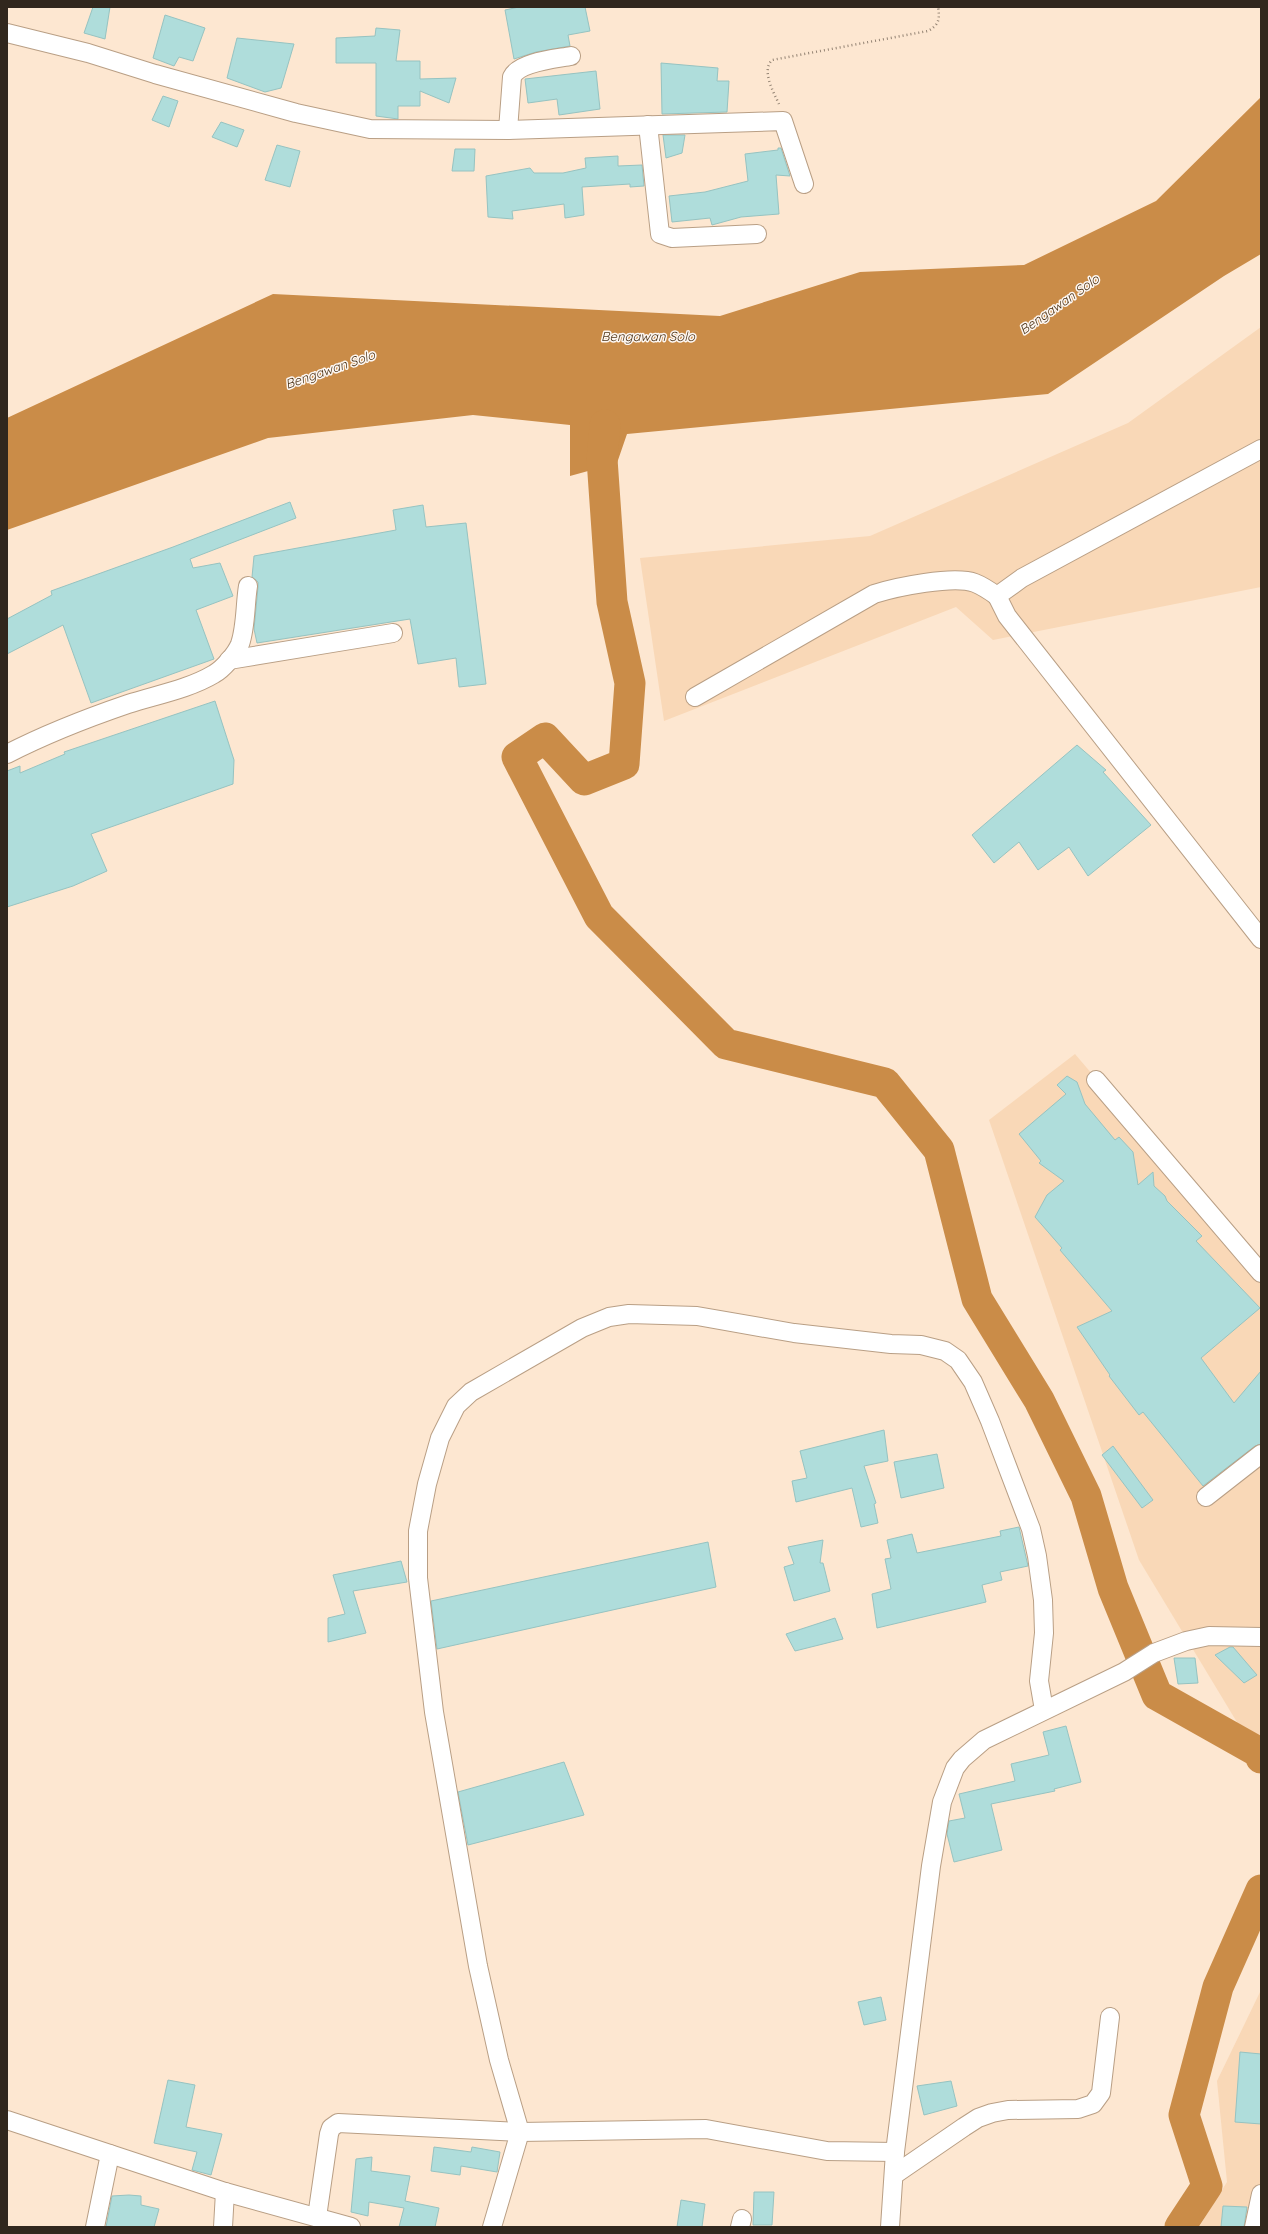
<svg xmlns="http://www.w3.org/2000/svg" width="1268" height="2234" font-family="Quicksand,sans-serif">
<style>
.built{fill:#f9d8b7}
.water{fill:#ca8c48}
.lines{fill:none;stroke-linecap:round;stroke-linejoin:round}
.river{stroke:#ca8c48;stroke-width:31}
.building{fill:#afdddb;stroke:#96c3c1}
.minor-casing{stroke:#b99f85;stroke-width:20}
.path{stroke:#938373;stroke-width:2.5;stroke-dasharray:1 3;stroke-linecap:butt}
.minor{stroke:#fff;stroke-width:18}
.labels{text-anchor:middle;stroke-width:3;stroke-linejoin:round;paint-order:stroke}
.water-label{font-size:13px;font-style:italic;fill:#4e3417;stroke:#fdf7f2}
</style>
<rect width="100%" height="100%" fill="#fde7d1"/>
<g class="built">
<polygon points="1261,327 1261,587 993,640 956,607 664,721 640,558 870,536 1128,423"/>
<polygon points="1075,1054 1261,1272 1261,1762 1139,1560 989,1120"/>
<polygon points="1261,1990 1261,2227 1199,2227 1227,2182 1217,2081"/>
</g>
<polygon class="water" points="1261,97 1261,254 1224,276 1048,394 627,434 617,463 570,476 570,425 473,415 268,438 7,530 7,418 273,294 720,316 860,272 1024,265 1156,201"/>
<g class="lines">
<g class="river">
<polyline points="605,425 602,459 612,602 630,683 624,764 584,780 545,738 517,757 599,916 726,1044 885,1083 939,1150 977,1299 1039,1400 1086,1496 1113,1588 1157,1695 1260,1753 1261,1758"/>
<polyline points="1180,2227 1207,2186 1184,2115 1218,1987 1261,1890"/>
</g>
</g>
<g class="building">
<polygon points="93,7 110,7 105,39 84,33"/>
<polygon points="519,7 585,7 590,31 568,35 570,46 536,52 514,59 505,10"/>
<polygon points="165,15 205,28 193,61 179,57 174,66 153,58"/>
<polygon points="376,28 400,30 396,61 420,61 420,79 456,78 449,103 420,91 420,106 398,106 398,119 376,116 376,63 336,63 336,38 375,36"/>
<polygon points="237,38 294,44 281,88 265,92 227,78"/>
<polygon points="661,63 718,68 717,81 729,81 727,112 662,114"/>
<polygon points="596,71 600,109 559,115 557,99 528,103 525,79"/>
<polygon points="163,96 178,101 169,127 152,120"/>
<polygon points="221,122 244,130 237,147 212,137"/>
<polygon points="663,135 685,135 682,153 666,158"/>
<polygon points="277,145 300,151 290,187 265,180"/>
<polygon points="778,148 781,148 790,176 776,175 779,214 741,217 712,225 710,218 672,222 669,196 705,192 748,181 745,154 778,150"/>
<polygon points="455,149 475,149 474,171 452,171"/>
<polygon points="618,156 618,166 642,165 644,186 630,187 630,184 582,187 584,215 565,218 564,204 512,211 513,219 488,217 486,176 530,168 534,173 563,173 586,168 585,158"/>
<polygon points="290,502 296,518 190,559 193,568 220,563 233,596 196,610 214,659 91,703 63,625 7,654 7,619 52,595 51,591 173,547"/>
<polygon points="423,505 426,527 466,523 486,684 459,687 456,658 418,664 410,619 257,643 254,629 258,587 258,582 252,577 254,556 396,530 393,510"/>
<polygon points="215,701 234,760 233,784 91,834 107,871 73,886 7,907 7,771 20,766 20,773 65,754 64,752"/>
<polygon points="1077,745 1106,770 1103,772 1151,825 1088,876 1069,847 1038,870 1019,842 994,863 972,835"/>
<polygon points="1067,1076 1077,1082 1085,1104 1115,1140 1119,1137 1133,1152 1138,1185 1153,1172 1154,1186 1165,1196 1167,1201 1202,1236 1196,1241 1260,1308 1201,1358 1234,1403 1261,1371 1261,1444 1255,1446 1203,1486 1143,1412 1139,1415 1109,1376 1110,1375 1077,1327 1112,1311 1060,1250 1062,1248 1035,1217 1047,1195 1064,1181 1039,1163 1041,1161 1019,1134 1066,1094 1057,1085"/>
<polygon points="884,1430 888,1461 864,1466 876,1503 874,1504 878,1523 861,1527 852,1488 796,1502 792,1481 807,1478 800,1451"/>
<polygon points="1113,1446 1153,1500 1142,1508 1102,1455"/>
<polygon points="937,1454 944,1488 901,1498 894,1462"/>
<polygon points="1019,1527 1028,1566 1000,1572 1002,1580 982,1585 986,1602 877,1628 872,1594 891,1589 885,1559 891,1558 887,1540 912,1534 917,1553 1001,1536 1000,1531"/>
<polygon points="823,1540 820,1563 823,1563 830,1591 794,1601 784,1567 794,1564 788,1547"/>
<polygon points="708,1542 716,1587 437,1649 431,1601"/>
<polygon points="401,1561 407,1582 353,1591 366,1633 328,1642 328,1618 345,1614 333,1575"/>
<polygon points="835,1618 843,1639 795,1651 786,1634"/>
<polygon points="1230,1647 1233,1647 1257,1675 1244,1683 1215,1655"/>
<polygon points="1174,1658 1195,1658 1198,1683 1178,1684"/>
<polygon points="1066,1726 1081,1782 1054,1789 1055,1791 991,1804 1002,1850 954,1862 947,1834 949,1821 965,1818 959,1794 1015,1781 1011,1764 1049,1755 1043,1732"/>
<polygon points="564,1762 584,1815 468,1845 458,1792"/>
<polygon points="881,1997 886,2020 864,2025 858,2002"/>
<polygon points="1240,2052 1261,2054 1261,2124 1235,2122"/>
<polygon points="168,2080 195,2085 186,2127 222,2134 211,2175 192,2170 197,2152 154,2143"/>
<polygon points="951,2081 957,2106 924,2115 917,2086"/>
<polygon points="434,2147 471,2152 472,2147 500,2152 497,2172 461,2166 460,2175 431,2171"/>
<polygon points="372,2157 371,2171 410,2176 405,2201 439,2208 435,2227 399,2227 404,2208 369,2202 368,2216 351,2212 356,2159"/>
<polygon points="754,2192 774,2192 772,2225 753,2225"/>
<polygon points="129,2195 141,2196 141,2205 159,2209 154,2227 106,2227 112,2196"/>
<polygon points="681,2200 705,2204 702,2227 677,2227"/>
<polygon points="1223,2206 1247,2207 1244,2227 1221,2227"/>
</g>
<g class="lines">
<defs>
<g id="minor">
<polyline points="7,33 88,53 155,74 296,113 370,129 508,130 783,121 804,184"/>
<polyline points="648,125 660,234 672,238 757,234"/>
<path d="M508,130L512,77C519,62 555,59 571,56"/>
<polyline points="1261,449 1022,578 997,596 1007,616 1261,939"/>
<polyline points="229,660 393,633"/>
<path d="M695,697L874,594C896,587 954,575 975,583C983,586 990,591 997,596"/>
<path d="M7,754C46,734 87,718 128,704C156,695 189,689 214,674C223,669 236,654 240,644C246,627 245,604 248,586"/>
<polyline points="1096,1080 1261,1273"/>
<polyline points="1206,1497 1261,1454"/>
<polyline points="7,2120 225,2192 351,2227"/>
<polyline points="894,2175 964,2127 978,2118 992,2113 1008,2110 1078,2109 1093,2104 1101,2093 1110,2017"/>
<polyline points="317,2217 329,2134 331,2128 338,2123 520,2132 706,2129 827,2151 895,2152"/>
<polyline points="95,2227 110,2154"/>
<polyline points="223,2227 225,2192"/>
<polyline points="492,2227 520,2132 499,2060 478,1966 434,1712 418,1578 418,1531 427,1484 440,1438 456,1406 471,1392 582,1328 609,1317 629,1314 697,1316 794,1333 891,1344 921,1345 945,1351 958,1360 973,1382 990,1421 1031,1529 1037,1556 1043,1600 1044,1633 1039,1681 1044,1710"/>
<polyline points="740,2227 742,2219"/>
<polyline points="890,2227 895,2152 931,1866 942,1802 955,1768 962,1759 984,1740 1124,1672 1154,1653 1186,1641 1209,1636 1261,1637"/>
<polyline points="1254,2227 1261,2194"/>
</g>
</defs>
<use href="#minor" class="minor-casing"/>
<path class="path" d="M779,104C774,93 761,71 772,60L928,31C939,25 940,19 938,7"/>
<use href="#minor" class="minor"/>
</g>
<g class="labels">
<g class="water-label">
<text transform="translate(1059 304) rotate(-35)" y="5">Bengawan Solo</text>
<text x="648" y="341">Bengawan Solo</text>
<text transform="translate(330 369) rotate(-19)" y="5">Bengawan Solo</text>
</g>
</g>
<rect width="1268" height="2234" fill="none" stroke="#31271d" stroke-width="16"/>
</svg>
